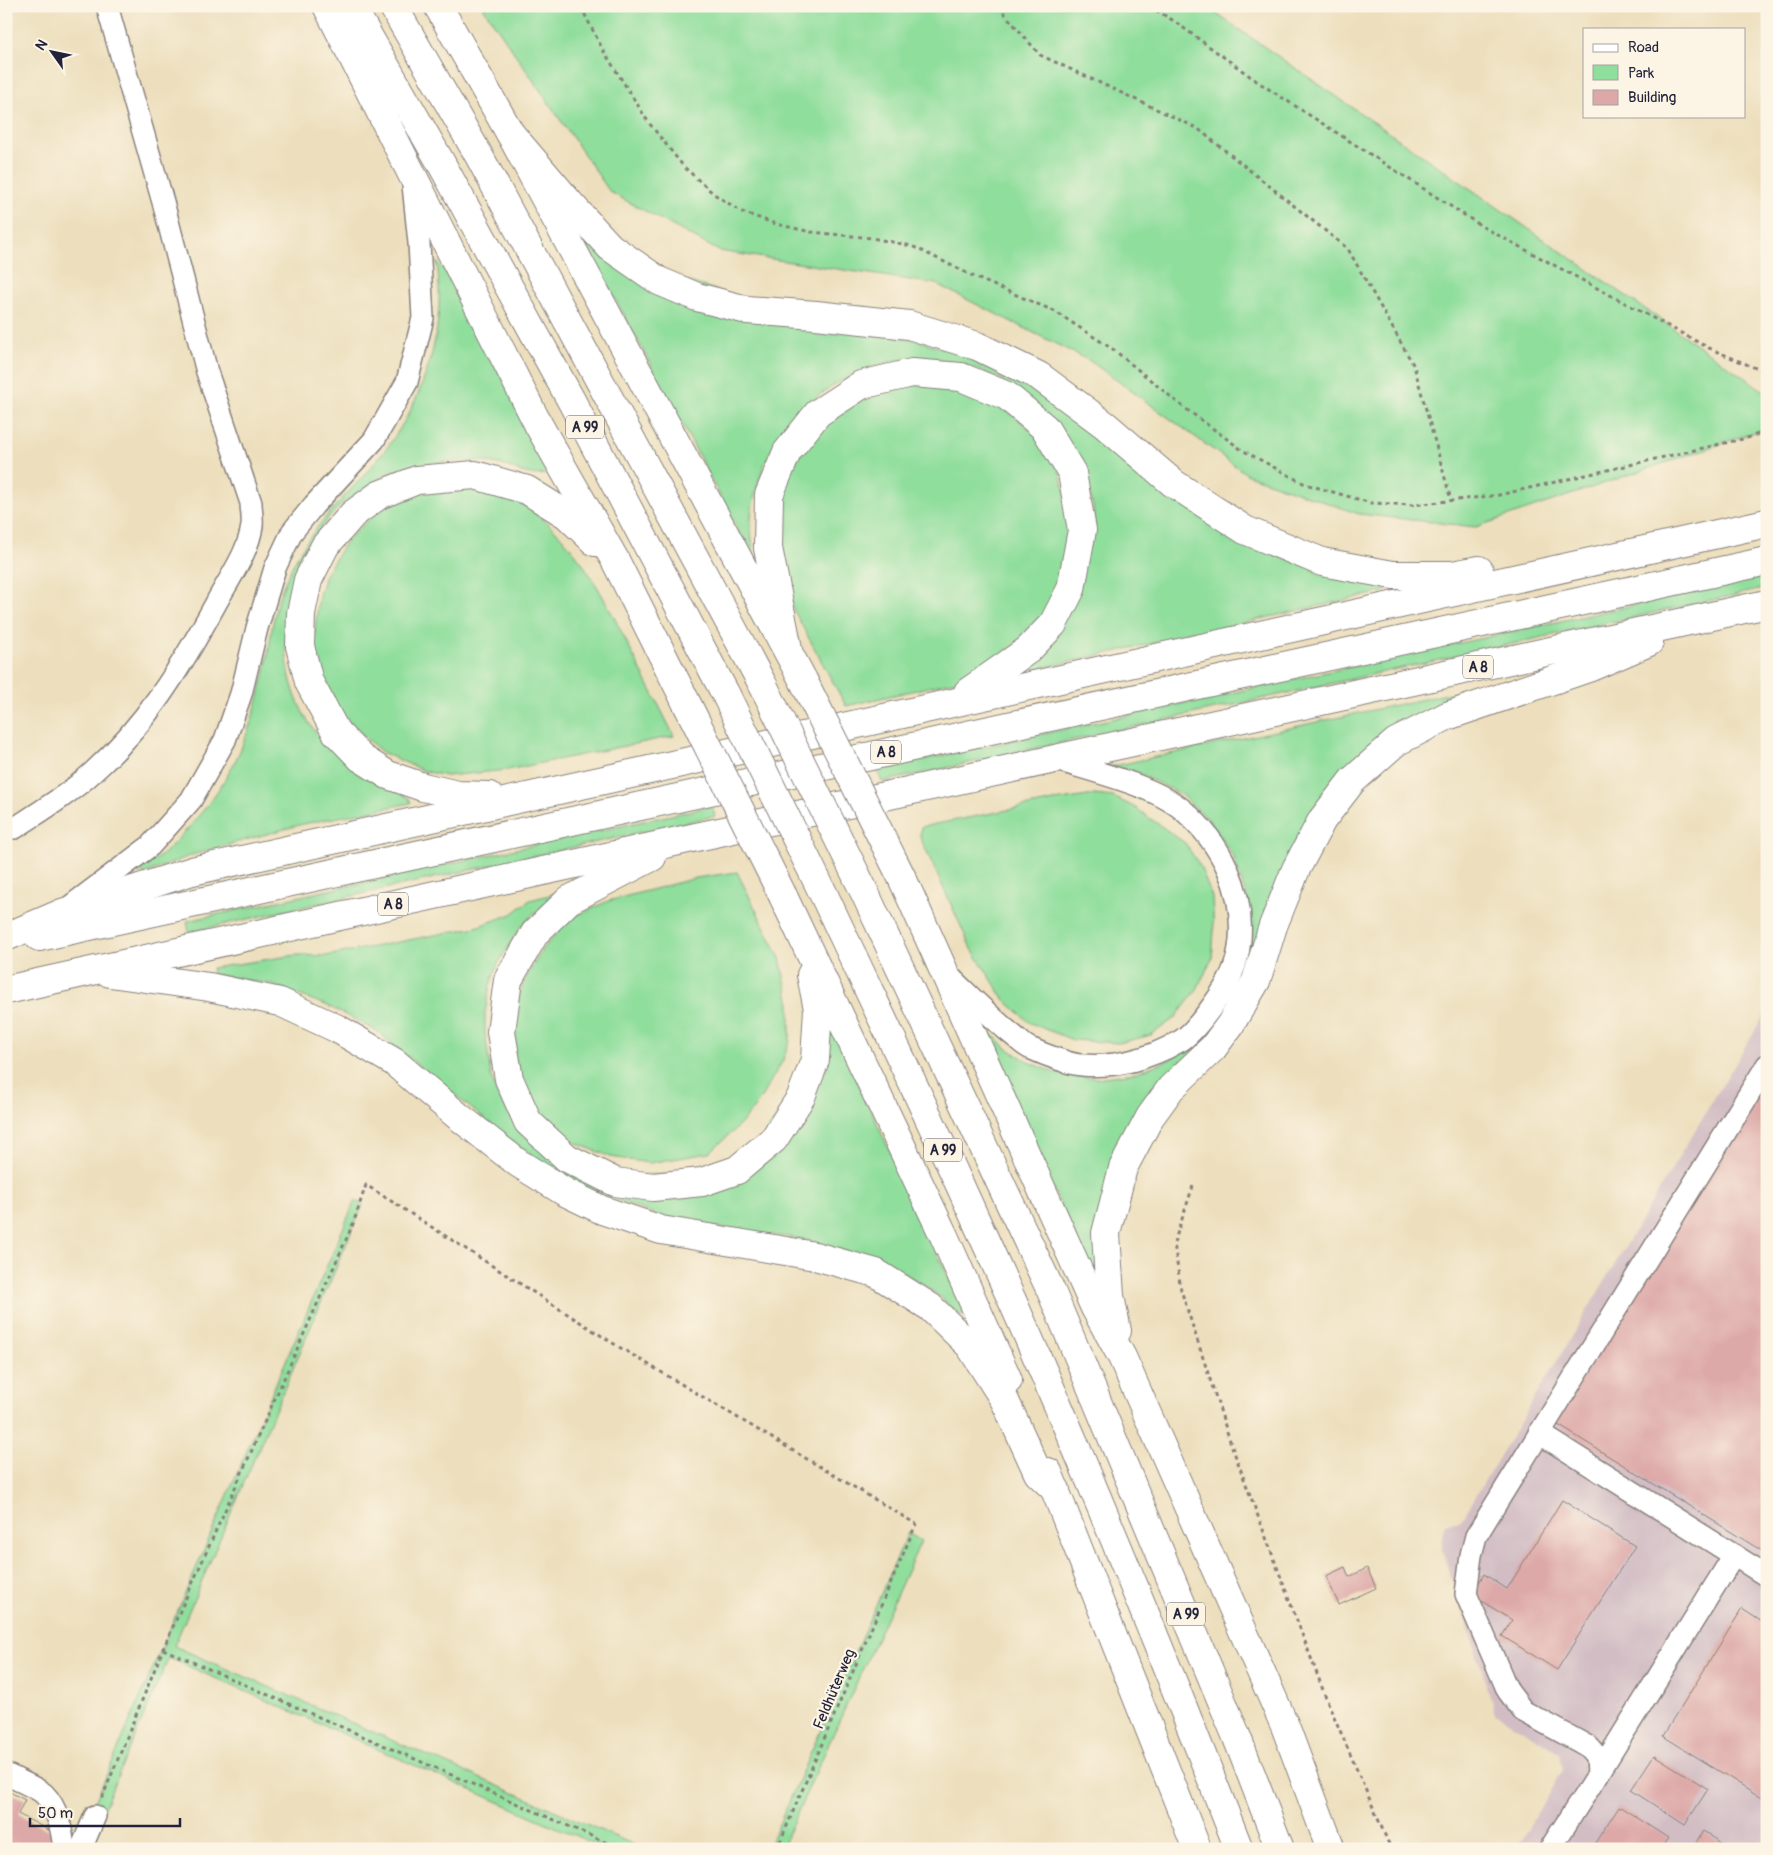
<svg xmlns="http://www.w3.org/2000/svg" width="1773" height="1855" font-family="Pangolin,sans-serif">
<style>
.industrial{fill:#d2bdc5}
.green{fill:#8fde9c;stroke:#58806c}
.building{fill:#dda9a8}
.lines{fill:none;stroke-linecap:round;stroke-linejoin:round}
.minor-casing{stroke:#88807c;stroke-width:24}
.highway-casing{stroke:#88807c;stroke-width:30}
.path{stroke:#88807c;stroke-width:3;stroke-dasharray:4 4;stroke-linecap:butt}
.minor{stroke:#fff;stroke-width:21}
.highway{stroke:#fff;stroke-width:28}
.highway-bridge-casing{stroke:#88807c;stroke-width:30;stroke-linecap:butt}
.highway-bridge{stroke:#fff;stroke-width:28}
.labels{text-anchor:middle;stroke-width:4.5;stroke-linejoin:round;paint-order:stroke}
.shield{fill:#fcf5e5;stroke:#63616e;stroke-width:1}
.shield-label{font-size:14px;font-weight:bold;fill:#22223b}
.street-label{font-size:15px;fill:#22223b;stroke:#fcf5e5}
</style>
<rect width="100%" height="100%" fill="#fcf5e5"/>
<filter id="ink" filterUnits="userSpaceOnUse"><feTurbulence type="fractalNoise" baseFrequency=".02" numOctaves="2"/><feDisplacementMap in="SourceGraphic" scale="10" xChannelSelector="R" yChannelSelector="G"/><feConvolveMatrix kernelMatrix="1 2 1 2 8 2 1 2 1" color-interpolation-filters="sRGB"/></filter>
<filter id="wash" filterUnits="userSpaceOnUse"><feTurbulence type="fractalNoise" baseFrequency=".0096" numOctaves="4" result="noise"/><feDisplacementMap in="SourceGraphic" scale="20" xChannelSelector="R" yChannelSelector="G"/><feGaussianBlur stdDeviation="1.12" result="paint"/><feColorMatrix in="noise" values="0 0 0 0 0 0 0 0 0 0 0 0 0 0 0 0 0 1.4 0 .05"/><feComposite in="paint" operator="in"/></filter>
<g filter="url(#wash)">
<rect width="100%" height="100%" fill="#eddfbd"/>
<polygon class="industrial" points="1767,1010 1767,1849 1516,1849 1563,1770 1559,1752 1495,1713 1473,1642 1442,1551 1442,1537 1445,1524 1461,1521"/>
<g class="green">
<polygon points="482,6 1205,6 1767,393 1767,428 1476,527 1359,514 1248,475 1090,361 936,284 719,251 610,192"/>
<path d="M587,242L599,254L835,327L917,340L959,353L1022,382L1044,396L1095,433L1155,483L1383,581L1386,591L1024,672L1022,669L1094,527L1093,506L1087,482L1002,380C976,368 947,357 918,358C895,358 865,368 845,379C799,404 769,439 756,491C753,503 750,516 751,528C751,537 753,546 754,555L753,558L627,320L584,243Z"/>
<path d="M437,262L444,269L548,460L549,467L545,474C526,478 512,466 494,463C466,458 416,462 389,473C381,476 374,483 367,487C355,495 343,502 334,512C281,569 266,675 319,736C328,745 348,765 359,771C375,781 393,789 409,798L411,803L303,824L195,854L146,873H137C143,865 155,861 164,853C195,823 222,791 240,751C248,733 258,702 262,683C269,658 270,633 276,608C280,591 288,575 296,559C318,519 349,494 377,460C410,422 433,369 438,319C440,300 439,281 437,262Z"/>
<polygon points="903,385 936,385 971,393 1005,408 1034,433 1059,469 1071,515 1064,584 1042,621 986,668 955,681 846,706 794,611 775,535 785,480 813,433 872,393"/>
<path d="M468,487C486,491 503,492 519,502C573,534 601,591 628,645C643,675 659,705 674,736L507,770L446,776L424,771L382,752L344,719L319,669L314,638L319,595L325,575L347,540L380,509L423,490Z"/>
<polygon points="1767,576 1767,588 882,782 877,770"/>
<polygon points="1507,681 1362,760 1253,958 1237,991 1217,1021 1200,1043 1155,1093 1098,1288 976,1018 986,1030 1008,1049 1029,1062 1058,1074 1096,1078 1134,1073 1169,1060 1195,1041 1249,904 1233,856 1209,820 1179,793 1144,776 1109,767"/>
<polygon points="1095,795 1113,797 1134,807 1185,843 1200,866 1212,897 1214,931 1212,959 1196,991 1175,1018 1151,1035 1119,1043 1073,1040 1030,1023 1004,999 970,946 920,837 921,827 1054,801"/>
<polygon points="712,806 715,816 189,932 187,921"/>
<polygon points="737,872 780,958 790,1004 790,1041 782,1062 757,1104 740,1125 709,1153 649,1163 611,1157 578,1144 549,1125 526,1090 514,1057 517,1003 523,984 541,951 569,919 608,901 696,878"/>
<polygon points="557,893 533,914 519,929 498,964 490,985 485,1013 485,1033 491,1075 497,1094 521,1133 575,1176 744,1173 830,1022 965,1313 960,1315 938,1295 919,1282 897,1269 877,1261 818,1243 789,1237 737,1231 661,1217 577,1184 549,1168 504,1135 375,1030 328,1006 270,984 212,974 212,968 296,955 326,956 476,927 512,914 530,900"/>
<polygon points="355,1201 363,1205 174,1646 644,1849 606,1849 169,1658 86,1849 72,1849 98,1795"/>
<polygon points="908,1533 921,1541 781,1849 768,1849"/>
</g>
<g id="blocks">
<g class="building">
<polygon points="1767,1080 1767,1554 1555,1423"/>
<polygon points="1562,1500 1635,1546 1557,1670 1502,1636 1512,1620 1472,1595 1484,1574 1507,1589"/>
<polygon points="1345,1567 1349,1577 1367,1568 1376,1588 1339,1605 1326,1576"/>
<polygon points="1742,1609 1767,1625 1767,1801 1663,1736"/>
<polygon points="1654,1755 1708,1789 1685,1825 1631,1790"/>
<polygon points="6,1790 25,1800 18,1814 58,1835 50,1849 13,1849 6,1845"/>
<polygon points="1619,1806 1668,1838 1661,1849 1591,1849"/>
<polygon points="1703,1831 1731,1849 1692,1849"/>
</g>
</g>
</g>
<g filter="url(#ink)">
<use href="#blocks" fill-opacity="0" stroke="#88807c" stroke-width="1"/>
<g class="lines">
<defs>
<g id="minor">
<path d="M15,828C41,811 69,794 92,773C146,725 181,667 215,605C228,580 248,554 252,526C253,518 251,510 251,503L207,372L163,202L107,6"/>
<polyline points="72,905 150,846 191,800 225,740 241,694 257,628 275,568 292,532 314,505 374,440 407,382 423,318 419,243 413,185"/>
<path d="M950,977C971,997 991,1018 1014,1036C1019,1040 1025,1047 1032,1049C1043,1054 1071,1065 1082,1065C1116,1068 1151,1058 1180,1041C1195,1033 1226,989 1232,973C1236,964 1239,950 1240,940C1244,889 1221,843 1183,810C1153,785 1091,771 1054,759"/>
<polyline points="1539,1433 1767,1576"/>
<path d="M6,1774C15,1779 38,1788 44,1794C58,1808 62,1830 64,1849"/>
<polyline points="1598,1774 1734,1555"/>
<polyline points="81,1849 95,1816"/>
<polyline points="1550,1849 1598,1774 1597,1756 1589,1747 1523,1711 1508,1691 1466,1594 1471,1555 1476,1536 1767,1065"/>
</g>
<g id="highway">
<polyline points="327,6 538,424 615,560 686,702"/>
<polyline points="351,6 440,161 572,402 726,695"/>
<polyline points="393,6 478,154 764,687"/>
<polyline points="438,6 510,133 803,680"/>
<polyline points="510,133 573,207 610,247 659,281 697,297 747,310 816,315 909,325 977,346 1039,376 1105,425 1173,483 1245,530 1322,562 1393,575 1452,575 1479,570"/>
<polyline points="788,649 768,548 769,495 787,452 818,413 861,385 912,373 961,377 1007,396 1045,428 1072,473 1082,530 1071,589 1053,624 1028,650 968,692"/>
<polyline points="489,796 458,795 423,787 388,775 361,758 336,732 309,682 300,646 301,613 308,580 325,546 353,514 379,495 417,480 475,475 527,490 567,515 595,542"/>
<polyline points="652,857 569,900 535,933 508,980 501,1032 509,1079 528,1122 567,1158 615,1182 653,1187 702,1182 737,1170 774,1139 801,1097 815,1060 818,1009 811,975"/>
<polyline points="903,880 1095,1308 1122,1357 1285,1726 1331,1849"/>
<polyline points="862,887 1051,1291 1236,1735 1280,1849"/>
<path d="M823,893C875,1004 928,1114 978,1225C1072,1430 1157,1639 1239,1849"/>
<polyline points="783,896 944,1236 1008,1380"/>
<polyline points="6,937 62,913 192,871 1767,523"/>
<polyline points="39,937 1767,561"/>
<polyline points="110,973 209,987 280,1002 338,1029 394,1062 458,1116 518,1163 565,1192 602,1210 661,1230 815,1256 876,1273 930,1307 970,1346 1005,1401 1038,1473 1056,1490"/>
<polyline points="6,990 692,838 1767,604"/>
<polyline points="1117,1331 1110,1296 1106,1233 1123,1168 1150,1117 1171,1088 1213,1048 1230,1025 1256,981 1273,926 1296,869 1322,820 1352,781 1396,742 1447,716 1591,667 1649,642"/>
<polyline points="1048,1472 1197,1849"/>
</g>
</defs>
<use href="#minor" class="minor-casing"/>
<use href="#highway" class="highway-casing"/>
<g class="path">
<polyline points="583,6 585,15 603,50 649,123 684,167 714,194 742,212 776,224 811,232 872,238 912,246 979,279 1054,311 1114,350 1182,406 1242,450 1305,484 1371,503 1414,505 1499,495 1751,437 1767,430"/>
<polyline points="998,6 1040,55 1197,128 1348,249 1414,366 1451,500"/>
<polyline points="1149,6 1174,21 1258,82 1483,227 1709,348 1767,373"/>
<polyline points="1193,1186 1174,1243 1181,1290 1231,1444 1326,1698 1391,1849"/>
<polyline points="163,1649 621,1849"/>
<polyline points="102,1798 163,1649 353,1224 366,1185 619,1347 916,1524 777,1849"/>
</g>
<use href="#minor" class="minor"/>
<use href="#highway" class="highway"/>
<defs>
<g id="highway-bridge">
<polyline points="803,680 903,880"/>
<polyline points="764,687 862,887"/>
<polyline points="726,695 823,893"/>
<polyline points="686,702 783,896"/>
</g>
</defs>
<use href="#highway-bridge" class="highway-bridge-casing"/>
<use href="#highway-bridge" class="highway-bridge"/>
</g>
</g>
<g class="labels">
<g class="shield">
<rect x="566" y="415.5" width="38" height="23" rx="4"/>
<rect x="1463" y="655.5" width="30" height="23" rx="4"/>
<rect x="871" y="740.5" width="30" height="23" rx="4"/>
<rect x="378" y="892.5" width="30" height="23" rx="4"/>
<rect x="924" y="1138.5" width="38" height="23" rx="4"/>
<rect x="1167" y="1602.5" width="38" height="23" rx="4"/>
</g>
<g class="shield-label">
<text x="585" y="432">A 99</text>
<text x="1478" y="672">A 8</text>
<text x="886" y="757">A 8</text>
<text x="393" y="909">A 8</text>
<text x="943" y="1155">A 99</text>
<text x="1186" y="1619">A 99</text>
</g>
<g class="street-label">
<text transform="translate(834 1689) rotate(-67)" y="5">Feldhüterweg</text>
</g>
</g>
<rect width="1773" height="1855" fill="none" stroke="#fcf5e5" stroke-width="25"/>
<rect x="1583" y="28" width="162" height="90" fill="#fcf5e5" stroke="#a5a1a1"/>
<rect x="1593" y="44" width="25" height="8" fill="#ffffff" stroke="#a5a1a1"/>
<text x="1628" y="52" font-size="15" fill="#22223b">Road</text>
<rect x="1593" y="65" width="25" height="15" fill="#8fde9c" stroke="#a5a1a1"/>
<text x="1628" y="78" font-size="15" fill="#22223b">Park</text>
<rect x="1593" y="90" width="25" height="15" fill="#dda9a8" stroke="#a5a1a1"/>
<text x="1628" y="102" font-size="15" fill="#22223b">Building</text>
<g transform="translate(52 52) rotate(303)" stroke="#fcf5e5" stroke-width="4" paint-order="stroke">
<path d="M0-4L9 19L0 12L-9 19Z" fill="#22223b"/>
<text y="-8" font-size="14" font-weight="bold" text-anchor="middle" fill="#22223b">N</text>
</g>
<path d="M30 1818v8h150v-8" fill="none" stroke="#22223b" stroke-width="2.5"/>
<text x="38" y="1818" font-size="15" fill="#22223b" stroke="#fcf5e5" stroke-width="4" paint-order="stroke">50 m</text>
</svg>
